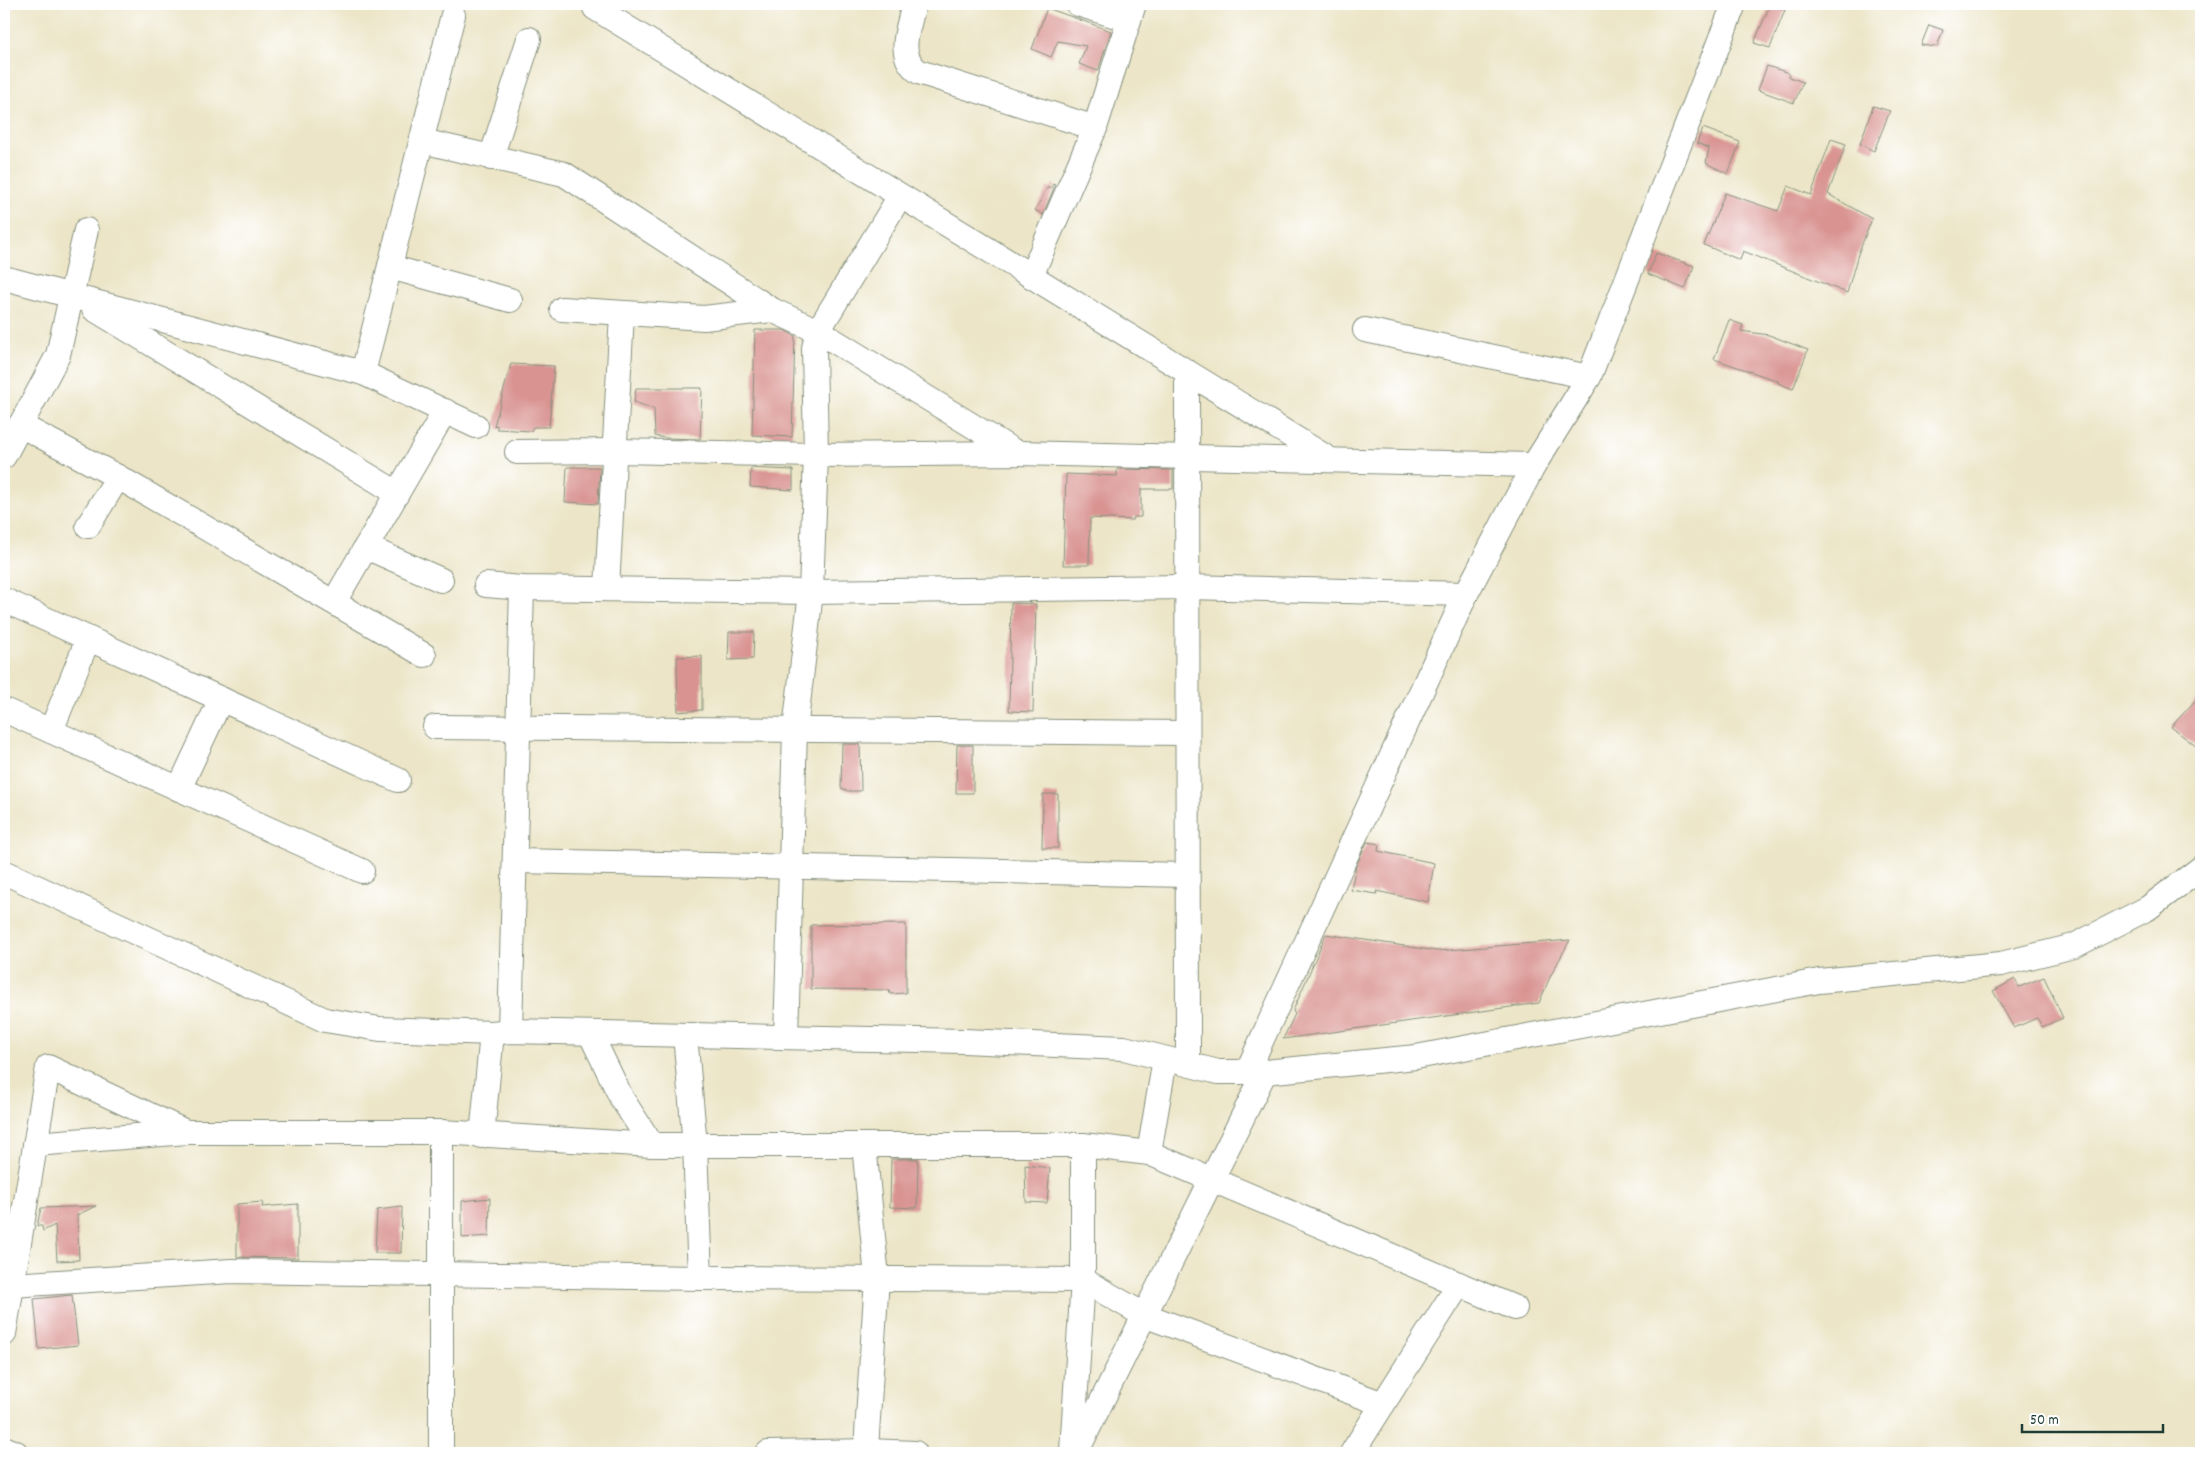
<svg xmlns="http://www.w3.org/2000/svg" width="2205" height="1457" font-family="Dekko,sans-serif">
<style>
.building{fill:#d99492}
.lines{fill:none;stroke-linecap:round;stroke-linejoin:round}
.minor-casing{stroke:#86917e;stroke-width:26}
.minor{stroke:#fff;stroke-width:24}
</style>
<rect width="100%" height="100%" fill="#fff"/>
<filter id="ink" filterUnits="userSpaceOnUse"><feTurbulence type="fractalNoise" baseFrequency=".02" numOctaves="2"/><feDisplacementMap in="SourceGraphic" scale="10" xChannelSelector="R" yChannelSelector="G"/><feConvolveMatrix kernelMatrix="1 2 1 2 8 2 1 2 1" color-interpolation-filters="sRGB"/></filter>
<filter id="wash" filterUnits="userSpaceOnUse"><feTurbulence type="fractalNoise" baseFrequency=".0096" numOctaves="4" result="noise"/><feDisplacementMap in="SourceGraphic" scale="20" xChannelSelector="R" yChannelSelector="G"/><feGaussianBlur stdDeviation="1.12" result="paint"/><feColorMatrix in="noise" values="0 0 0 0 0 0 0 0 0 0 0 0 0 0 0 0 0 1.4 0 .05"/><feComposite in="paint" operator="in"/></filter>
<g filter="url(#wash)">
<rect width="100%" height="100%" fill="#ece5c7"/>
<g id="blocks">
<g class="building">
<polygon points="1770,5 1785,10 1770,48 1754,43"/>
<polygon points="1047,8 1111,31 1098,71 1079,64 1086,46 1058,41 1051,57 1032,49"/>
<polygon points="1929,25 1943,30 1937,47 1921,45"/>
<polygon points="1767,66 1789,73 1789,77 1803,82 1794,103 1758,90"/>
<polygon points="1873,106 1890,111 1874,151 1860,144"/>
<polygon points="1703,128 1740,142 1728,174 1706,163 1709,148 1697,143"/>
<polygon points="1831,139 1846,144 1828,194 1872,219 1858,254 1847,293 1743,251 1740,260 1704,245 1725,193 1778,211 1788,186 1811,195"/>
<polygon points="1053,184 1055,185 1043,215 1035,210 1048,187 1051,188"/>
<polygon points="1656,253 1694,266 1685,289 1648,274"/>
<polygon points="1729,320 1743,325 1741,331 1769,335 1808,350 1793,389 1778,383 1778,381 1714,359"/>
<polygon points="755,330 784,330 795,336 792,437 752,435"/>
<polygon points="511,364 554,366 549,427 533,427 531,431 497,429 497,425 494,426"/>
<polygon points="636,388 702,388 700,439 666,438 655,436 654,409 634,402"/>
<polygon points="567,467 600,467 598,504 565,502"/>
<polygon points="751,468 793,470 793,490 750,487"/>
<polygon points="1117,469 1173,470 1173,489 1141,489 1141,517 1134,517 1133,520 1090,518 1089,565 1063,565 1066,474 1117,476"/>
<polygon points="1011,603 1036,604 1033,712 1009,711"/>
<polygon points="729,632 754,632 753,659 728,660"/>
<polygon points="702,656 702,710 678,712 677,657"/>
<polygon points="2201,694 2201,750 2171,727"/>
<polygon points="842,744 860,744 861,791 848,791 841,788"/>
<polygon points="957,745 973,745 973,793 956,793"/>
<polygon points="1043,794 1058,794 1058,848 1042,848"/>
<polygon points="1367,842 1379,844 1378,851 1434,863 1428,902 1376,891 1377,894 1351,890 1356,866"/>
<polygon points="906,924 906,993 890,994 889,990 811,989 811,925"/>
<polygon points="1326,934 1437,951 1570,940 1551,975 1539,1003 1283,1039 1295,1014 1293,1011"/>
<polygon points="2044,977 2063,1018 2042,1027 2037,1018 2014,1028 1993,991 2015,979 2019,987"/>
<polygon points="891,1159 918,1159 917,1208 890,1207"/>
<polygon points="1025,1165 1050,1168 1047,1203 1026,1202"/>
<polygon points="490,1198 489,1236 462,1238 462,1201"/>
<polygon points="263,1202 262,1207 298,1204 298,1258 237,1257 237,1204"/>
<polygon points="96,1206 77,1215 79,1260 57,1261 55,1225 43,1231 42,1226 37,1226 41,1208"/>
<polygon points="402,1207 401,1253 375,1253 377,1210"/>
<polygon points="72,1295 78,1345 39,1349 34,1299"/>
</g>
</g>
</g>
<g filter="url(#ink)">
<use href="#blocks" fill-opacity="0" stroke="#86917e" stroke-width="1"/>
<g class="lines">
<defs>
<g id="minor">
<path d="M914,4C909,28 895,55 919,72L1095,128"/>
<polyline points="1078,4 1129,20"/>
<polyline points="595,8 1329,459"/>
<polyline points="422,141 564,174 772,310"/>
<polyline points="491,158 529,39"/>
<polyline points="390,267 510,300"/>
<polyline points="1031,276 1095,128 1134,4"/>
<polyline points="4,278 363,373 476,426"/>
<polyline points="94,309 397,493"/>
<polyline points="562,309 704,318 772,310 818,331 1017,453"/>
<polyline points="1365,330 1589,377"/>
<polyline points="1187,372 1188,1064"/>
<polyline points="363,373 453,15"/>
<polyline points="20,425 118,477 424,655"/>
<polyline points="517,452 615,451 816,455 1017,453 1534,465"/>
<polyline points="4,456 58,355 86,230"/>
<polyline points="88,526 118,477"/>
<polyline points="366,547 441,580"/>
<polyline points="486,585 522,588 811,592 1187,587 1466,594"/>
<polyline points="607,588 622,314"/>
<polyline points="4,600 398,780"/>
<polyline points="334,602 445,411"/>
<polyline points="4,710 362,871"/>
<polyline points="435,727 1187,733"/>
<polyline points="51,731 88,639"/>
<polyline points="179,789 221,699"/>
<polyline points="515,861 1187,875"/>
<polyline points="4,872 325,1020 380,1029 492,1033 510,1031 964,1041 1124,1048 1218,1072 1265,1072 1416,1057 1819,981 2001,964 2074,946 2148,908 2201,868"/>
<polyline points="510,1031 522,588"/>
<polyline points="590,1033 622,1099 652,1145"/>
<polyline points="685,1035 695,1145 700,1278"/>
<polyline points="786,1037 795,730 811,592 816,455 814,348 818,331 900,196"/>
<polyline points="1247,1072 1466,594 1534,465 1589,377 1734,4"/>
<polyline points="441,1132 441,1453"/>
<polyline points="482,1136 492,1033"/>
<polyline points="35,1144 187,1132 441,1132 652,1145 1083,1145 1149,1153 1515,1308"/>
<polyline points="864,1145 877,1278 866,1449 869,1453"/>
<polyline points="1149,1153 1165,1059"/>
<polyline points="12,1285 231,1271 700,1278 1083,1280 1144,1315 1383,1404"/>
<polyline points="4,1334 48,1067 186,1132"/>
<polyline points="4,1448 16,1453"/>
<polyline points="1072,1451 1083,1280 1083,1145"/>
<polyline points="768,1453 869,1451 915,1453"/>
<polyline points="1076,1453 1265,1072"/>
<polyline points="1352,1453 1459,1284"/>
</g>
</defs>
<use href="#minor" class="minor-casing"/>
<use href="#minor" class="minor"/>
</g>
</g>
<rect width="2205" height="1457" fill="none" stroke="#fff" stroke-width="20"/>
<path d="M2022 1424v8h141v-8" fill="none" stroke="#1f3d34" stroke-width="2.5"/>
<text x="2030" y="1424" font-size="15" fill="#1f3d34" stroke="#ffffff" stroke-width="4" paint-order="stroke">50 m</text>
</svg>
